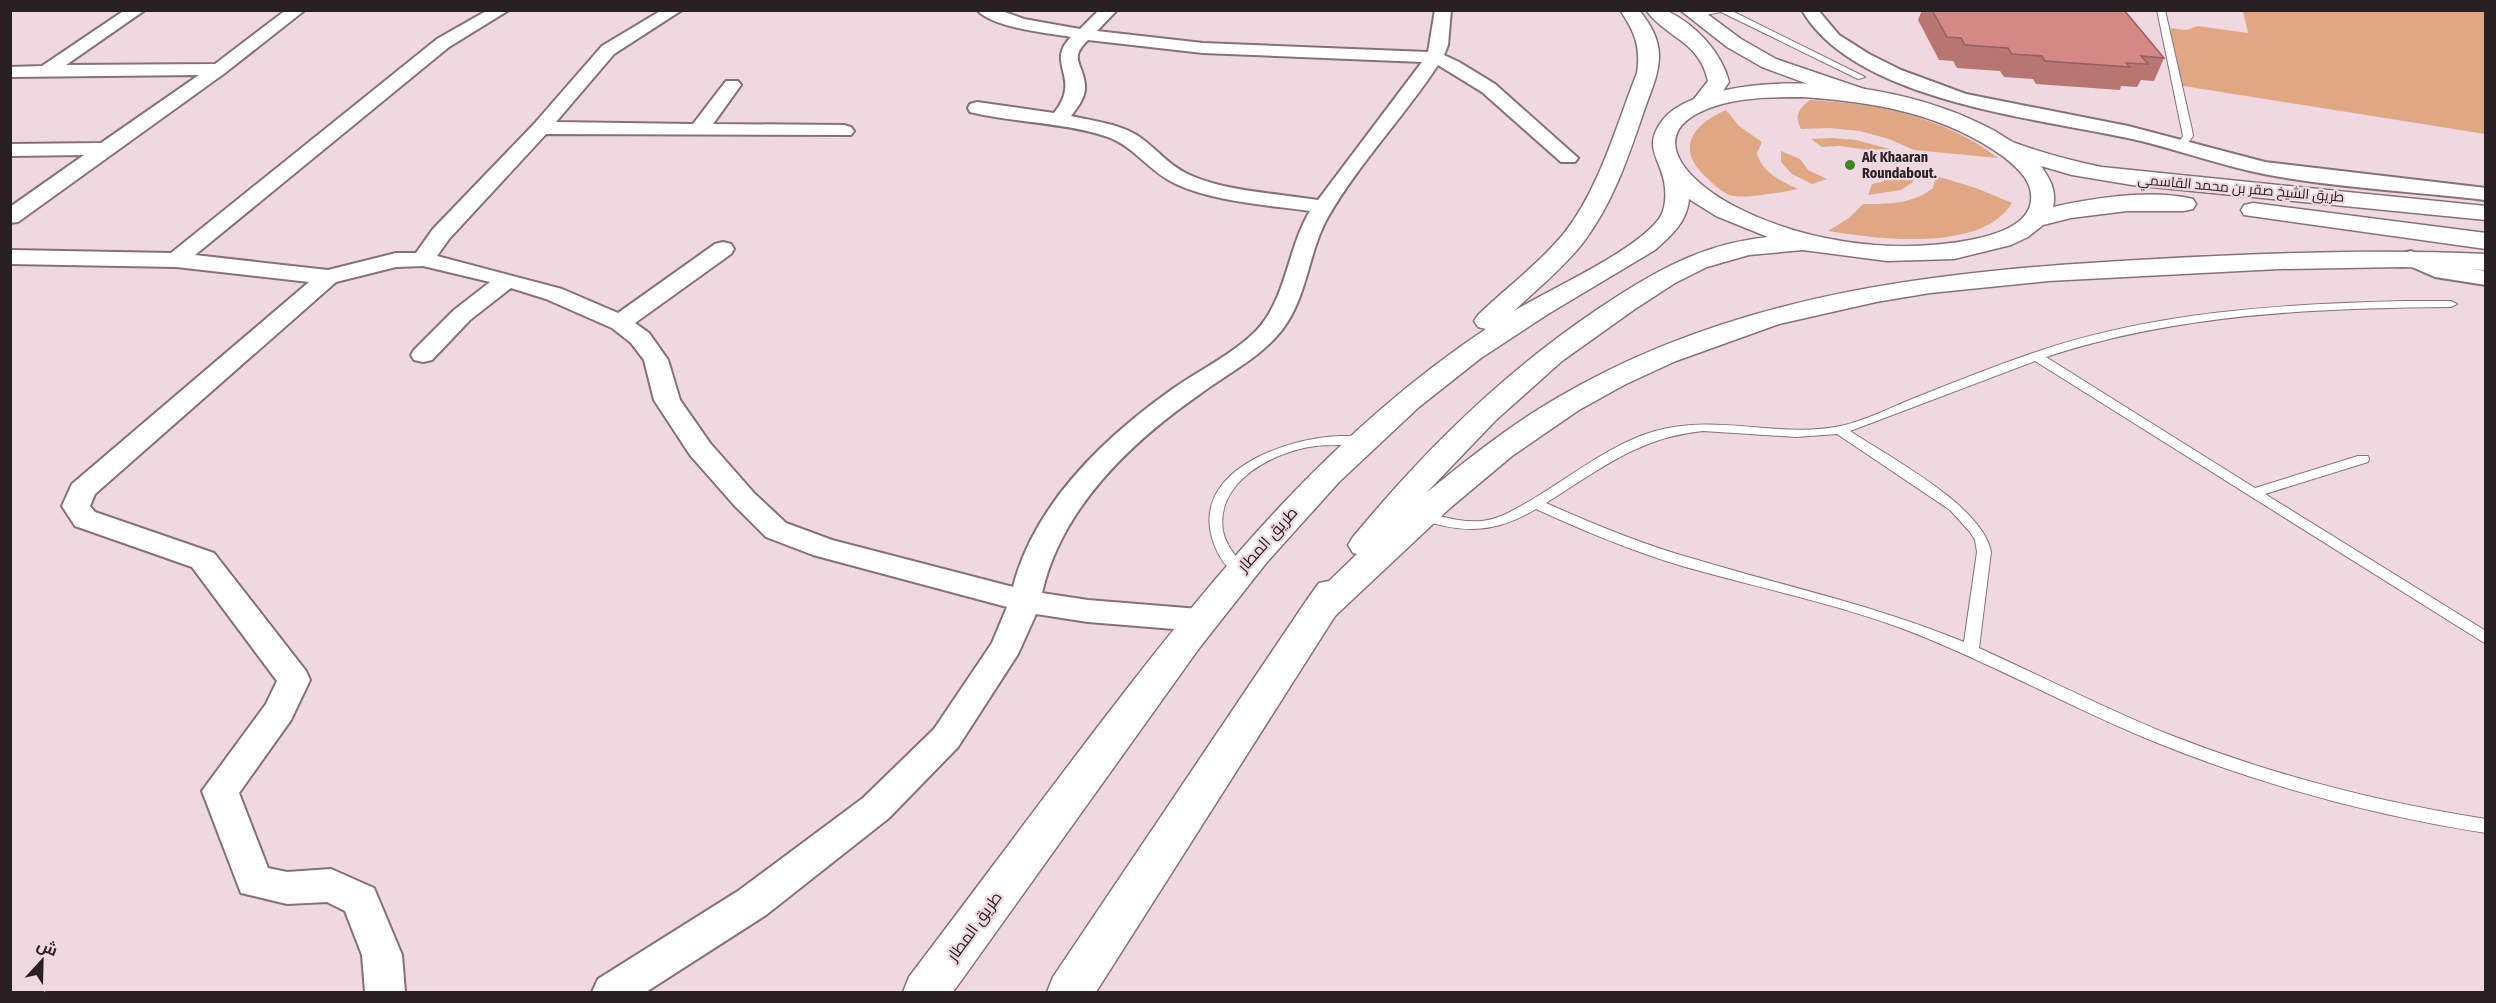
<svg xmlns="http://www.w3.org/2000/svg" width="2496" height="1003" font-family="'Fira Sans Condensed',Cairo,sans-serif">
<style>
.green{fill:#e0a785}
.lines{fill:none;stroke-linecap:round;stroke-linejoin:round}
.lane-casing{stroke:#877179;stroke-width:2}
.street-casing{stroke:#877179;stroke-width:4}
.primary-casing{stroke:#877179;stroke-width:3}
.highway-casing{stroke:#877179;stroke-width:3}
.lane{fill:#fff;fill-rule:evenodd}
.street{fill:#fff;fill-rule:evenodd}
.primary{fill:#fff;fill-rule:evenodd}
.highway{fill:#fff;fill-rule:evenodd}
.wall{fill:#b77672}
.building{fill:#d58985;stroke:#95605d;stroke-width:1.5}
.poi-dot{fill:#408224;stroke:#f0d8e1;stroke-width:2}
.labels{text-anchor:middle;stroke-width:4.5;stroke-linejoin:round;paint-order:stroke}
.far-poi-label{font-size:14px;font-weight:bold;fill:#292023;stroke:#f0d8e1;text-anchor:start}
.far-street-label{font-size:14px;fill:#292023;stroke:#f0d8e1}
.street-label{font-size:16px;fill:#292023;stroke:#f0d8e1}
</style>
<rect width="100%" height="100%" fill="#f0d8e1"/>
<g class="green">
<polygon points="2243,11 2485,11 2485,134 2171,84 2171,28 2186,30 2198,26 2248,33"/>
<path d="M1810,100C1875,103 1945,117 1998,158L1914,150L1889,139L1860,131L1829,128L1801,129C1794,116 1799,108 1810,100Z"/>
<path d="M1726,110L1739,126L1762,142L1757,153C1761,172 1781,181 1798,189C1782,192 1743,200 1729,195C1721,191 1713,184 1707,178C1674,149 1693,124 1726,110Z"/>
<polygon points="1832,138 1856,140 1890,149 1868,150 1839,146 1822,147 1811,139"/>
<polygon points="1781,151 1800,159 1808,170 1827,179 1812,184 1792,174 1781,162"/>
<polygon points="1892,168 1914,171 1913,182 1901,190 1868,195 1872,184 1882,182 1893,174"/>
<path d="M1936,176L1976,188L2012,203C1982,253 1876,239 1828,231L1849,218L1863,204C1888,204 1913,204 1933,188Z"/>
</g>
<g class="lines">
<defs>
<g id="lane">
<polygon points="1706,10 1730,10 1865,77 1858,79 1721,12 1695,17 1691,15"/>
<polygon points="2157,10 2165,10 2192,130 2193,136 2185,147 2182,148 2177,145 2183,136"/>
<path d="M2405,301H2451L2457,304L2451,307C2314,308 2177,314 2046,357L2255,488L2358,456H2368L2369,459L2368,462L2265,494L2486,631V644L2035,361L1850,431C1889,457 1983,506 1991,552L1979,648C2041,676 2102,707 2165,733C2269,774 2376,802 2486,819V833C2372,815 2261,785 2155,742C2069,707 1988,661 1901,628C1830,602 1755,587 1682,566C1632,551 1584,531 1536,509C1494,534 1462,534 1416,518L1414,515L1421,511C1441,516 1460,523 1482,521C1501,519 1517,508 1533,499C1572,476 1610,444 1655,431C1722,413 1781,440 1845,425C1868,419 1890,408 1912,399C1952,383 1992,367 2033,353C2152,312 2279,304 2405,301ZM1703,431L1796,437L1837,434L1950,510L1970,532L1975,540L1977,552L1964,642C1875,605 1783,586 1691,558C1641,544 1593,524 1546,503C1599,470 1639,437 1703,431Z"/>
<path d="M1340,436H1363L1369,440C1363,447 1328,444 1316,446C1275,451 1215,481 1223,531C1226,547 1238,557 1246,570L1239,575C1227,571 1218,555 1214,544C1187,471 1286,438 1340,436Z"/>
</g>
<g id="street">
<polygon points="125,10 145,10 66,65 215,64 286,10 305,10 225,73 18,222 10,223 10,207 84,155 10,156 10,144 101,143 199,75 10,77 10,67 42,66"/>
<path d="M488,10H509L449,47L195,255L328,270L396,253H416L433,229L534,124L602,46L662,10H682L614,54L556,122L693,124L726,81H738L741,85L713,124L844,125L851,127L854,131L851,135L546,134L449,239L437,256L562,289L618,313L715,244L723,242L731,244L734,249L731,254L635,323L649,333L668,360L680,400L710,443L754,493L786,523L832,540L1013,587C1034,504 1106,436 1174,388C1201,369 1232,355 1256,331C1287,298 1287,249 1310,211C1269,205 1214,202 1176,184C1149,172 1134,145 1105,136C1061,122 1015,123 970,112L968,108L970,104L977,102L1054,113C1083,77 1044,64 1071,37C1048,33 993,28 977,10H999L1024,19L1080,29L1099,10H1117L1097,31L1203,43L1428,52L1435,10H1451L1448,45L1444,55L1459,62L1495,84L1578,158L1575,162H1561L1482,92L1438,65C1404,117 1359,163 1328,217C1308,252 1308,296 1282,330C1260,358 1228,373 1200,394C1131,442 1061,508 1042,593L1088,600L1199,609L1210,612L1215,620L1210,628L1199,631L1088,622L1036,614L1018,654L958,747L889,818L766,915L646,992H592L598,979L738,891L863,798L934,729L992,643L1007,607L813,555L766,537L734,505L690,455L654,400L644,360L631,343L612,328L546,299L511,288L470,320L432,360L423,362L414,360L411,355L414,350L454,310L490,282L423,266L396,267L336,282L95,494L90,506L95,512L214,553L306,671L310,680L291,720L239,793L268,868L287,872L331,869L374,888L402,955L405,992H365L362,955L345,911L327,902L287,904L241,893L202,791L266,704L277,681L192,567L75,526L62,506L72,484L309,282L176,267L10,264V250L171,253L437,39ZM1088,40L1203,53L1422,62L1318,200C1280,194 1226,191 1192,176C1170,167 1159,151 1141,138C1122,124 1093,121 1071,116C1078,107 1086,97 1085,85C1083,63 1068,59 1088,40Z"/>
<path d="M1802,10H1818L1839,35L1869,54L1901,70L1966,94L2128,126L2265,162L2486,188V200C2412,191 2337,188 2264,174C2218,165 2174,148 2128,138C2035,118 1853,100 1802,10Z"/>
<polygon points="2411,251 2448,266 2486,271 2486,285 2435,277 2403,263 2400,258 2403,253"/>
</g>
<g id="primary">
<path d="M1646,10C1653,10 1663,9 1669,12C1696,25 1722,53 1729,82C1720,95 1711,113 1693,109L1690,104L1708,81C1699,40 1667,39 1646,10Z"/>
<polygon points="1680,10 1702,10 1741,39 1776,59 1870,91 1873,96 1870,101 1862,102 1854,101 1762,67 1727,47"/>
</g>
<g id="highway">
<path d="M1620,10H1639C1650,24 1659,38 1659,56C1659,74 1651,91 1645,108C1629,155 1613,204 1582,244C1562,269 1537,289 1514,311C1552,288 1634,252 1659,219C1665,210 1666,198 1665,188C1663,160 1641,149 1662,121C1676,102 1705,95 1726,90C1792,76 1882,86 1945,109C1963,115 1979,123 1995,131C2002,135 2008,140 2015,143C2043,153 2072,161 2102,167L2486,206V220L2132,185L2072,175L2041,166C2050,179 2057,191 2053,207C2094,198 2152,189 2193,199L2196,204L2193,209L2184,211H2127L2071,218L2043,225L2028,237L2011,245L1954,259L1887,261L1803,250L1749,255L1707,267L1675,283L1635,309L1562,361L1496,420L1426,493C1468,459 1510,425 1557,398C1740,290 1948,270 2156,259C2266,253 2375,249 2486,254V270L2403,267L2279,269L2048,281L1930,293L1876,302L1779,324L1676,361L1626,384L1579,410L1512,456L1450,508L1335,616L1096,992H1047L1053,977L1306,601L1319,583L1329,581L1357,554L1353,553L1348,545L1353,537C1425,450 1504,372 1598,309C1653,272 1701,244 1768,237L1716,216L1689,199C1687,222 1671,236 1655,250L1548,314L1481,358L1419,407L1339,482L1267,562L1200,647L953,992H903L909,977C975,890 1040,802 1106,716C1217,571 1333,431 1486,329L1478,327L1474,321L1478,315C1507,287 1540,263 1565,232C1600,187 1616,126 1637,73C1641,47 1635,32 1620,10ZM1803,97C1875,102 1945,114 2004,157C2019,169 2036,184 2030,206C2023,228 1990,236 1970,240C1892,255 1802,242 1732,205C1680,177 1640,127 1722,104C1749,97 1776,97 1803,97Z"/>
<polygon points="2253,203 2486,233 2486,249 2244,215 2241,210 2244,205"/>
</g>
</defs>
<use href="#lane" class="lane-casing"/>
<use href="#street" class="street-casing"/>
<use href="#primary" class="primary-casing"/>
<use href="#highway" class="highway-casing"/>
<use href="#lane" class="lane"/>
<use href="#street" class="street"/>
<use href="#primary" class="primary"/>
<use href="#highway" class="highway"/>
</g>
<polygon class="wall" points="1922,10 2124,10 2164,58 2154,81 2141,80 2137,87 2121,86 2120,90 2036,84 2033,79 2004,77 2000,71 1957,68 1953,61 1939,60 1918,20"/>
<polygon class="building" points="1932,10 2124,10 2164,58 2141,56 2148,64 2126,63 2130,67 2045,61 2042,56 2012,54 2008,48 1965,45 1961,38 1947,37"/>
<circle class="poi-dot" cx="1850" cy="165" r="6"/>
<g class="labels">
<g class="far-poi-label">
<text x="1862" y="162">Ak Khaaran<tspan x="1862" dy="16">Roundabout.</tspan></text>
</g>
<g class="far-street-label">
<text transform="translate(2241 188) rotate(5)" y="5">طريق الشيخ صقر بن محمد القاسمي</text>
</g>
<g class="street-label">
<text transform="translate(1267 539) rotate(-48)" y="6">طريق المطار</text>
<text transform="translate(974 926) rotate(-54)" y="6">طريق المطار</text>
</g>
</g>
<rect width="2496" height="1003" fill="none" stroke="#292023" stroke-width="24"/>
<g transform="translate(42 961) rotate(22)" stroke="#f0d8e1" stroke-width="4.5" paint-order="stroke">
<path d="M0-4.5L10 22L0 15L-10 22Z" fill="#292023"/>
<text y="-9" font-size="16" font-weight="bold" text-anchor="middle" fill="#292023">ش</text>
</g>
</svg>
